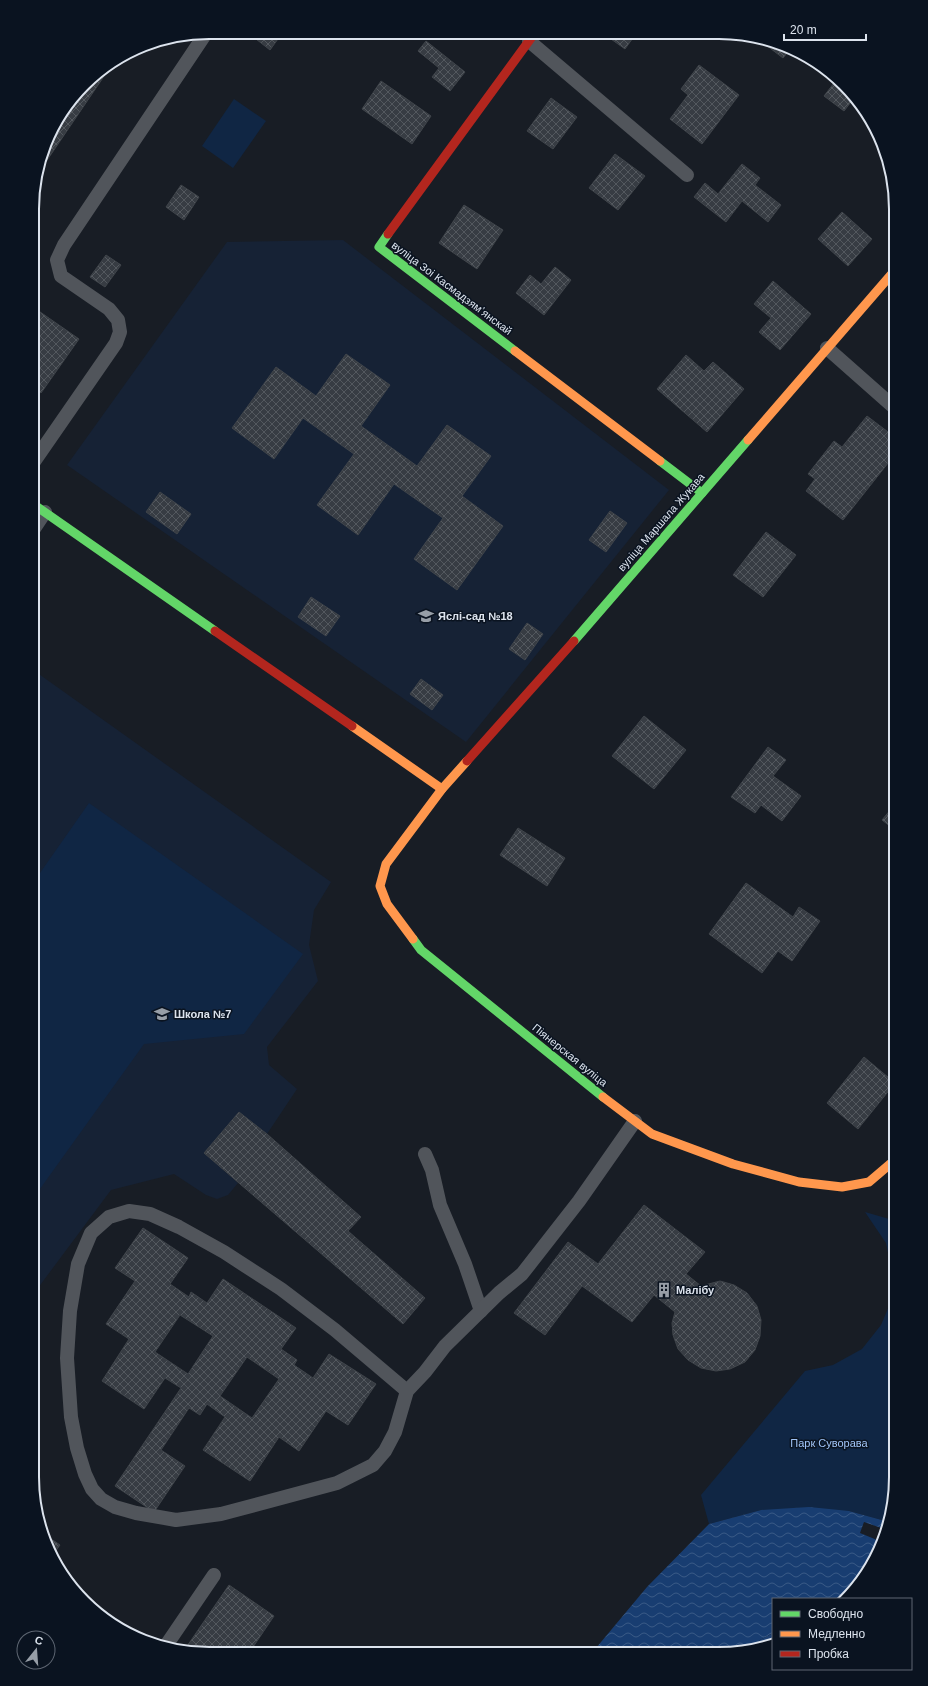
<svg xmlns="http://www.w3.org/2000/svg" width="928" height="1686" font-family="Helvetica,sans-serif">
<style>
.built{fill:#162235}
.forest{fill:url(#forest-firs)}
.green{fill:#102644}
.water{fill:url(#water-waves)}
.pier{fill:#181d25}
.building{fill:url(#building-cross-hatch);stroke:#3f444a;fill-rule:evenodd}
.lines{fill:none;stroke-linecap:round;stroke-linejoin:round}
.lane{stroke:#51555b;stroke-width:14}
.fast{stroke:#63d668;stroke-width:9}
.slow{stroke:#ff974d;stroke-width:9}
.jam{stroke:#b3261e;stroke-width:9}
.labels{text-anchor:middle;stroke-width:3;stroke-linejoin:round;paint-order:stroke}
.street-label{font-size:11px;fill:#dce3ed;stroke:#0a1320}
.poi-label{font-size:11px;font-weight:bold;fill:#dce3ed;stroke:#0a1320;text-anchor:start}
.park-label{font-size:11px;fill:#a1c4f7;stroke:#0a1320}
.rim{fill:none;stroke:#dce3ed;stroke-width:2}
</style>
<defs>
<pattern id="forest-firs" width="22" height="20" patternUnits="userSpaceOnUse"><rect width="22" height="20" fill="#1d4174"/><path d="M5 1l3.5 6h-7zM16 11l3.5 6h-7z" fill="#3d5c88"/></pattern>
<pattern id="water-waves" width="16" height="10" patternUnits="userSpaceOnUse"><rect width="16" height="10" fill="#183d71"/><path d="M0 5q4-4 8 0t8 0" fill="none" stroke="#395986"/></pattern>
<pattern id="building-cross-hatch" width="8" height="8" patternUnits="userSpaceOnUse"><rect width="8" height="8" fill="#373c43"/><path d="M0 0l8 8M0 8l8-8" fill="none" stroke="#53585e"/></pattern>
</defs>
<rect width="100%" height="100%" fill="#181d25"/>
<g class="built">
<polygon points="343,240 669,490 466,742 67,465 227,242"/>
<polygon points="33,672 36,672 331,882 314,910 309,945 318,981 267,1047 269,1065 297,1089 267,1134 239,1112 204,1153 238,1183 228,1195 217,1199 206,1195 174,1174 111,1190 32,1296"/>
</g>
<polygon class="forest" points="773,1633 773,1645 754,1648 760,1640"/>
<g class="green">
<polygon points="234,99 266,121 233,168 202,146"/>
<polygon points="89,803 303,954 244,1034 144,1044 32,1200 33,883"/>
<polygon points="865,1212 896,1221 896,1489 889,1522 849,1511 761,1510 709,1524 701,1495 805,1371 833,1365 862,1349 881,1325 892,1299 892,1272 886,1243"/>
</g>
<polygon class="water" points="809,1507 849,1511 889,1522 887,1534 860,1585 845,1599 773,1599 773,1633 760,1640 754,1648 719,1654 591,1654 647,1587 709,1524 761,1510"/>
<polygon class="pier" points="864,1522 887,1530 882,1542 860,1533"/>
<g class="building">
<polygon points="247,32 283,32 270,50"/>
<polygon points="604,34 635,35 625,49"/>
<polygon points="754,36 791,48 783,58"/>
<polygon points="426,41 465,72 450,91 432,77 439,68 418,51"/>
<polygon points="113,63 37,175 50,131 92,76"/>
<polygon points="699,65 739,95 702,144 670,119 688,95 681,89"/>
<polygon points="828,71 836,76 858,102 854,98 844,111 824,96 834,83 824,75"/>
<polygon points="381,81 431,116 412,144 362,109"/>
<polygon points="551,98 577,117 553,149 527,131"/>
<polygon points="615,154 645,176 618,210 589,188"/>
<polygon points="742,164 760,178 755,185 781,205 768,222 742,201 726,222 694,197 705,183 718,194"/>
<polygon points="181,185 199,197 184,220 166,207"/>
<polygon points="464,205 503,230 477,269 439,243"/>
<polygon points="842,212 872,239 848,266 818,239"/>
<polygon points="106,255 121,265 105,287 90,277"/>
<polygon points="555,267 571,280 544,315 516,293 530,275 541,284"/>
<polygon points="773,281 811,314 780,350 759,332 771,318 754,304"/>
<polygon points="33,307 79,339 41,393 33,387"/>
<polygon points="346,354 390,385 361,426 417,466 447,425 491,456 462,496 503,526 457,590 414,559 443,518 394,484 358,535 317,505 354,454 303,418 274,459 232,428 276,367 316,396"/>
<polygon points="686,355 704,371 713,362 744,389 707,432 657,389"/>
<polygon points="867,416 896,438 896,453 843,520 806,491 815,479 808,474 834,441 842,447"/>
<polygon points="160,492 191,514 177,534 146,512"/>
<polygon points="610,511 627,523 606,552 589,540"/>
<polygon points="766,532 796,555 763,597 733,575"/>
<polygon points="311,597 340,616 326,636 298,617"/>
<polygon points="527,623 543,634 525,660 509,649"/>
<polygon points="421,679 443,695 432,710 410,694"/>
<polygon points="644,716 686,750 654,789 612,756"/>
<polygon points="768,747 786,760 773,776 801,796 782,821 761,805 755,813 731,797"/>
<polygon points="896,803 896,831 882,820"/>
<polygon points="518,828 565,858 547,886 500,855"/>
<polygon points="746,883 793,917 799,907 820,921 792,961 778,951 762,973 709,934"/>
<polygon points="864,1057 895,1083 858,1129 827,1103"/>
<polygon points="239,1112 267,1134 361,1217 348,1231 425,1298 403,1324 204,1153"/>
<polygon points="644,1205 705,1252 686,1274 701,1286 720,1281 734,1285 747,1293 757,1306 761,1320 760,1336 755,1350 745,1362 730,1369 716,1371 701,1368 688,1360 678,1349 673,1335 672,1323 675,1312 654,1295 632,1322 582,1286 545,1335 514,1313 568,1242 598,1264"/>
<path d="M143,1228L188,1258L170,1284L189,1297L191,1292L207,1303L223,1279L296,1328L281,1349L297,1360L294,1365L313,1378L329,1354L376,1384L348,1425L326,1411L299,1451L279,1437L250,1481L203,1450L225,1417L207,1404L200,1415L189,1408L161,1450L185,1466L154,1512L115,1486L181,1388L165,1378L144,1409L102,1381L129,1339L106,1324L135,1281L115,1268ZM180,1315L213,1336L188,1374L155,1352ZM247,1357L279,1379L252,1418L220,1396Z"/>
<polygon points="41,1532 60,1545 52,1556 41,1534"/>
<polygon points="229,1585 274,1616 249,1653 183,1652"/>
</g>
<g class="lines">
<g class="lane">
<polyline points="529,41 687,175"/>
<polyline points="827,348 896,409"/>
<polyline points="33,463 116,343 120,332 118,320 109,309 61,276 57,260 64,245 206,33"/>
<polyline points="33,530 45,512"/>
<polyline points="425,1154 432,1170 440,1205 465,1264 481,1311"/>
<polyline points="407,1391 395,1432 385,1451 373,1465 337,1483 221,1514 176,1520 136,1513 115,1507 101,1499 92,1489 85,1474 77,1448 71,1417 67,1358 70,1311 78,1264 91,1233 109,1217 129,1211 150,1214 179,1227 224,1252 281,1289 335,1330 407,1391 425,1372 445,1346 499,1293 522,1274 579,1201 635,1121"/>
<polyline points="165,1647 214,1575"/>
</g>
<g class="fast">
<polyline points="388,234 379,247 515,351"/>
<polyline points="660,461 702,493"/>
<polyline points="33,504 215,631"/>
<polyline points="574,641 748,440"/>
<polyline points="413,939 421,950 603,1097"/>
</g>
<g class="slow">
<polyline points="515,351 660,461"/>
<polyline points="748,440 896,269"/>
<polyline points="352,726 442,789"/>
<polyline points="413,939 387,904 380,886 386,864 442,789 467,761"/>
<polyline points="603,1097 652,1134 733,1164 799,1182 842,1187 869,1182 896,1159"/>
</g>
<g class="jam">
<polyline points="388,234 534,34"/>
<polyline points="215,631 352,726"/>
<polyline points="467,761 574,641"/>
</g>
</g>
<defs>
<symbol id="school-bare" viewBox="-9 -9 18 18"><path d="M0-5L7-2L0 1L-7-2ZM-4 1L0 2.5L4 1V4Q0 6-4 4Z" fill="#979ea7" stroke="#0a1320" stroke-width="2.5" paint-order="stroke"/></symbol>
<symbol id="building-bare" viewBox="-9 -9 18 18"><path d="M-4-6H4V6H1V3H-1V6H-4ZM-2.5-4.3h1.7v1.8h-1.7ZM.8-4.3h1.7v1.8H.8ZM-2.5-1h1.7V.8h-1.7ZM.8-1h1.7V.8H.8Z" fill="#979ea7" stroke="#0a1320" stroke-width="2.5" paint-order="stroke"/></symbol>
</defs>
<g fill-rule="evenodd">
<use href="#school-bare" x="415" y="605" width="22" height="22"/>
<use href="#school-bare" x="151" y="1003" width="22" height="22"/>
<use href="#building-bare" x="653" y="1279" width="22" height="22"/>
</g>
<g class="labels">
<g class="street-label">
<text transform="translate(452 288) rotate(37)" y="4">вуліца Зоі Касмадзямʼянскай</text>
<text transform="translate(661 522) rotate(-49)" y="4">вуліца Маршала Жукава</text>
<text transform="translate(570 1055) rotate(39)" y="4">Піянерская вуліца</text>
</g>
<g class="poi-label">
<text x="438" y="620">Яслі-сад №18</text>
<text x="174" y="1018">Школа №7</text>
<text x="676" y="1294">Малібу</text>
</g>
<g class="park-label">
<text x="829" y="1447">Парк Суворава</text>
</g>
</g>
<path d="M0 0H928V1686H0ZM209 39H719A170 170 0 0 1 889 209V1477A170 170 0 0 1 719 1647H209A170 170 0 0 1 39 1477V209A170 170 0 0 1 209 39Z" fill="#0a1320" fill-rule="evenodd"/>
<path class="rim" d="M209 39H719A170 170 0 0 1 889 209V1477A170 170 0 0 1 719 1647H209A170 170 0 0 1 39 1477V209A170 170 0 0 1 209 39Z"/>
<rect x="772" y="1598" width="140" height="72" fill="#0a1320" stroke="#5e6672"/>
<rect x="780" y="1611" width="20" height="6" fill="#63d668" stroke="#5e6672"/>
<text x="808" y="1618" font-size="12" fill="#dce3ed">Свободно</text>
<rect x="780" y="1631" width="20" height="6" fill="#ff974d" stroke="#5e6672"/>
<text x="808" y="1638" font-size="12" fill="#dce3ed">Медленно</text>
<rect x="780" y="1651" width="20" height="6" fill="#b3261e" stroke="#5e6672"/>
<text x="808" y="1658" font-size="12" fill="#dce3ed">Пробка</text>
<g transform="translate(36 1650) rotate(17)"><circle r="19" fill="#0a1320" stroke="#5e6672"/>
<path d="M0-3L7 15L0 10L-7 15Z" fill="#979ea7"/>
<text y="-6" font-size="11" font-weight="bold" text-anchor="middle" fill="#dce3ed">С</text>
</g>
<path d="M784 34v6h82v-6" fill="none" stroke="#dce3ed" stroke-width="2"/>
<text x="790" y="34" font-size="12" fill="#dce3ed" stroke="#0a1320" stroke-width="3" paint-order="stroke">20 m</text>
</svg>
